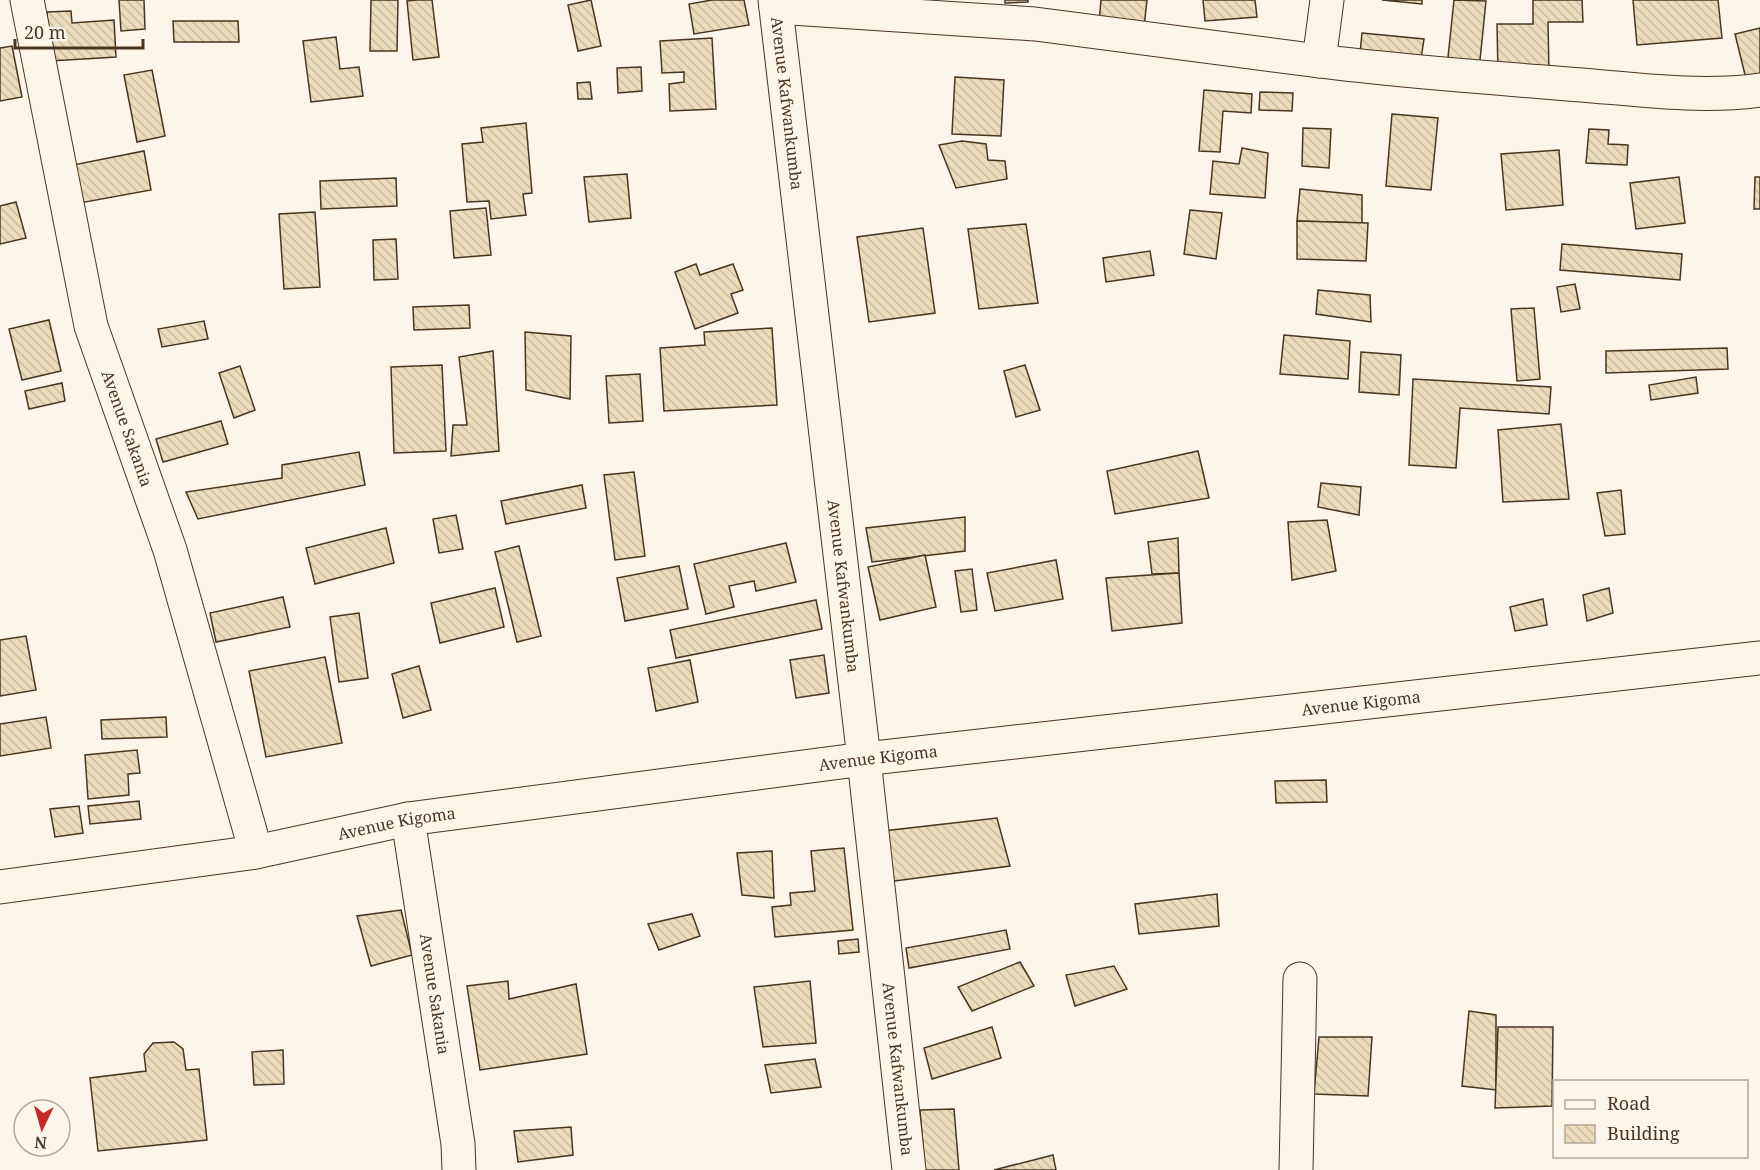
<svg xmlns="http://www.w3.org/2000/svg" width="1760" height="1170" font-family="'Noto Serif',serif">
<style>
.building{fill:url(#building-back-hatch);stroke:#4a3520;stroke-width:1.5}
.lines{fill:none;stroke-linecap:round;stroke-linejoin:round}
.minor-casing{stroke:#4a3520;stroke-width:35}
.minor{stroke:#fbf6e9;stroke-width:33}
.labels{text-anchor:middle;stroke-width:4.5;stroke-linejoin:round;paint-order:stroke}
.street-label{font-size:16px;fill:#4a3520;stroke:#fbf6e9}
</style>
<defs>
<pattern id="building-back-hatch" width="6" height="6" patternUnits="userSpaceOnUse" patternTransform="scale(1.5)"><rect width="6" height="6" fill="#ecdcbc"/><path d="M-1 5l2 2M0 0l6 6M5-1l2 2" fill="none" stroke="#ccbda1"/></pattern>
</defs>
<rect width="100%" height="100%" fill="#fbf6e9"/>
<g class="building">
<polygon points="119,0 144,0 145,29 121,31"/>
<polygon points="371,0 398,0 397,51 370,51"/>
<polygon points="416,0 432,0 439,57 413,60 407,1"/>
<polygon points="591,0 601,46 578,51 568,5"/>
<polygon points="712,0 744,0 749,25 694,34 689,4"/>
<polygon points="1005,0 1028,0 1028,2 1005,3"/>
<polygon points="1101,0 1147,0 1144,27 1099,22"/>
<polygon points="1203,0 1255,0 1257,17 1205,21"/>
<polygon points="1382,0 1422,0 1422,4"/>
<polygon points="1454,0 1486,1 1479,70 1447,67"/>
<polygon points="1533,0 1582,0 1583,22 1548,22 1549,73 1498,73 1497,24 1533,24"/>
<polygon points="1633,0 1718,0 1722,38 1637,45"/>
<polygon points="71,11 72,23 114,20 116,57 50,61 47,12"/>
<polygon points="173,21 238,21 239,42 174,42"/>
<polygon points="1760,28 1760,84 1748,87 1735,34"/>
<polygon points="1362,33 1424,39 1421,59 1360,53"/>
<polygon points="336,37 340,69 359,67 363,96 311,102 303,41"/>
<polygon points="712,38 716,109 670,111 669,84 684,82 684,72 662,73 660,41"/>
<polygon points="12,46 22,97 0,101 0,48"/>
<polygon points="641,67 642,91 618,93 617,68"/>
<polygon points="152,70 165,136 137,142 124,75"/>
<polygon points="955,77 1004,80 1001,136 952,134"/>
<polygon points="590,82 592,99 578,99 577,83"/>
<polygon points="1204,90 1252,94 1251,113 1223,111 1220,152 1199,151"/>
<polygon points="1260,92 1293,93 1292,111 1259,110"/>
<polygon points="1392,114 1438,118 1431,190 1386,186"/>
<polygon points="526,123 532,193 523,194 526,215 491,219 489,201 467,202 462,144 483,142 481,128"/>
<polygon points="1303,128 1331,129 1329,168 1302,166"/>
<polygon points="1589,129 1609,130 1608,144 1628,145 1627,165 1586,163"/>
<polygon points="962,141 986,144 988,160 1005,161 1007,179 956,188 939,145"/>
<polygon points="1242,148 1268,153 1265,198 1210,194 1213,161 1239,164"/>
<polygon points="1559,150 1563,205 1506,210 1501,154"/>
<polygon points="144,151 151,190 80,203 73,165"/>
<polygon points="627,174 631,218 589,222 584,177"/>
<polygon points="1679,177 1685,223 1636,229 1630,183"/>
<polygon points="1755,177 1760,177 1760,209 1754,209"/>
<polygon points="396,178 397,206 321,209 320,181"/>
<polygon points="1300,189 1362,195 1362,223 1297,221"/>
<polygon points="16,202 26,238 0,244 0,206"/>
<polygon points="486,208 491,255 454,258 450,211"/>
<polygon points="1190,210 1222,213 1216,259 1184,254"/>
<polygon points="315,212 320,287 284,289 279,214"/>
<polygon points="1297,221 1368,223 1366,261 1297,259"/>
<polygon points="1026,224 1038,303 979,309 968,229"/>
<polygon points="923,228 935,313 869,322 857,237"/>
<polygon points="396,239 398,279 374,280 373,240"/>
<polygon points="1562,244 1682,254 1680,280 1560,270"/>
<polygon points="1150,251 1154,275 1106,282 1103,258"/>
<polygon points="696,264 700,275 733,264 743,290 731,294 738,313 695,329 675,272"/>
<polygon points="1575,284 1580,309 1561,312 1557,287"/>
<polygon points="1318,290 1370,295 1371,322 1316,314"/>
<polygon points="469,305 470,328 414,330 413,307"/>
<polygon points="1534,308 1540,379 1517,381 1511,309"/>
<polygon points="49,320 61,371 22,380 9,329"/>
<polygon points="204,321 208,339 162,347 158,329"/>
<polygon points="772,328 777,405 664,411 660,348 705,345 704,332"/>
<polygon points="525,332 571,336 570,399 526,390"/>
<polygon points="1284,335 1350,341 1348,379 1280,374"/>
<polygon points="1727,348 1728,369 1606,373 1606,351"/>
<polygon points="493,351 499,451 451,456 453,425 467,425 459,357"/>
<polygon points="1361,352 1401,355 1399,395 1359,392"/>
<polygon points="442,365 446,451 394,453 391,367"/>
<polygon points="1025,365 1040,410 1016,417 1004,371"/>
<polygon points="240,366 255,410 234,418 219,373"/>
<polygon points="640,374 643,421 609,423 606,376"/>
<polygon points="1696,377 1698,393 1651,400 1649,385"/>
<polygon points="1413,379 1551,387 1549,414 1460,408 1456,468 1409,465"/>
<polygon points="62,383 65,401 29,409 25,391"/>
<polygon points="221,421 228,444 163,462 156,439"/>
<polygon points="1561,424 1569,499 1503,502 1498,430"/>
<polygon points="1198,451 1209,498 1115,514 1107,471"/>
<polygon points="359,452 365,485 198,519 186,492 282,478 282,465"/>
<polygon points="634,472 645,556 615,560 604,475"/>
<polygon points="1321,483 1361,487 1359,515 1318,507"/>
<polygon points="582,485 586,508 506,524 501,501"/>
<polygon points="1621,490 1625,534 1605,536 1597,493"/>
<polygon points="456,515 463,549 439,553 433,519"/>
<polygon points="965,517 965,551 872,562 866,528"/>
<polygon points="1327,520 1336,571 1292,580 1288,522"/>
<polygon points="386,528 394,563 315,584 306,548"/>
<polygon points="1178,538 1179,573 1152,574 1148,542"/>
<polygon points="786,543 796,582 756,591 754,581 729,586 734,607 706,614 694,564"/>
<polygon points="519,546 541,636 517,642 495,552"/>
<polygon points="925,555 936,607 880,620 868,567"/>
<polygon points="1056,560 1063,599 995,611 987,573"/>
<polygon points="679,566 688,609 625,621 617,578"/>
<polygon points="972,569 977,610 961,612 955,571"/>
<polygon points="1179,573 1182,623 1112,631 1106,578"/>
<polygon points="495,588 504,627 440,643 431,603"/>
<polygon points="1609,588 1613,613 1587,621 1583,595"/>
<polygon points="283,597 290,627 216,642 210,613"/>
<polygon points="1543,599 1547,625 1515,631 1510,607"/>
<polygon points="816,600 822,629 676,658 670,630"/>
<polygon points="359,613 368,678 339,682 330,617"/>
<polygon points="26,636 36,690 0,696 0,640"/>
<polygon points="824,655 829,693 796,698 790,660"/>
<polygon points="325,657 342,743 266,757 249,671"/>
<polygon points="690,660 698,702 656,711 648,668"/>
<polygon points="419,666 431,710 403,718 392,674"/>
<polygon points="46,717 51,748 0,756 0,724"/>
<polygon points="166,717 167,737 102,739 101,720"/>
<polygon points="137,750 140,773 128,774 129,795 88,799 85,755"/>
<polygon points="1326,780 1327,802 1276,803 1275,781"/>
<polygon points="139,801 141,819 90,824 88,806"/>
<polygon points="79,806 83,833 55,837 50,809"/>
<polygon points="997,818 1010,866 887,882 883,831"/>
<polygon points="844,848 853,930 775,937 772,907 791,905 790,893 815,891 811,851"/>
<polygon points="772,851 774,898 742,895 737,853"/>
<polygon points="1217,894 1219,926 1139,934 1135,904"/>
<polygon points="401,910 412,955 371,966 357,916"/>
<polygon points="692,914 700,936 659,950 648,924"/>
<polygon points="1006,930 1010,949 909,968 906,948"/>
<polygon points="858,939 859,952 839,954 838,941"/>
<polygon points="1020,962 1034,986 972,1011 958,987"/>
<polygon points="1114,966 1127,989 1075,1006 1066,975"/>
<polygon points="508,981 509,999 576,984 587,1054 480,1070 467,986"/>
<polygon points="810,981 816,1043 763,1047 754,987"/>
<polygon points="1469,1011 1496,1015 1496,1090 1462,1086"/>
<polygon points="992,1027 1001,1058 932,1079 924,1048"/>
<polygon points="1498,1027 1553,1027 1552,1106 1495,1108"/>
<polygon points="1319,1037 1372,1037 1368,1096 1314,1094"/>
<polygon points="174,1042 183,1049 186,1070 199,1069 207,1140 98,1151 90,1078 146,1071 144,1054 153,1043"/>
<polygon points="283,1050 284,1084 254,1085 252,1052"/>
<polygon points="815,1059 821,1087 771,1093 765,1065"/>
<polygon points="954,1109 959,1170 925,1170 920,1110"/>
<polygon points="571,1127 573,1155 518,1162 514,1131"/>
<polygon points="1053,1155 1056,1170 994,1170"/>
</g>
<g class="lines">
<defs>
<g id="minor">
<path id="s1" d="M27,0L91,326L170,550L256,852"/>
<path id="s2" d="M775,0L864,759L909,1170"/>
<polyline points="776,7 1035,24 1319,61 1327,0"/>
<path d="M1319,61C1407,72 1494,78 1582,85C1641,90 1702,98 1760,90"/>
<path id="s3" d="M408,819L458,1144L459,1170"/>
<path id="s4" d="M0,887L256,852L408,819L864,759L1760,658"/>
<polyline points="1296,1170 1300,979"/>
</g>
</defs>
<use href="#minor" class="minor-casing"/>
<use href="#minor" class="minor"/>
</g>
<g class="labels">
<g class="street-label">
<text dy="6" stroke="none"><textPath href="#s2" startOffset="104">Avenue Kafwankumba</textPath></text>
<text dy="6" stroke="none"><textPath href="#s1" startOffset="441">Avenue Sakania</textPath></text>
<text dy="6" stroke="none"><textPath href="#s2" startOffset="590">Avenue Kafwankumba</textPath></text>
<text dy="6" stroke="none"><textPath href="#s4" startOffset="1374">Avenue Kigoma</textPath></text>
<text dy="6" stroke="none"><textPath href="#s4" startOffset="888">Avenue Kigoma</textPath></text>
<text dy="6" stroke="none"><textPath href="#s4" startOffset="402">Avenue Kigoma</textPath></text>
<text dy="6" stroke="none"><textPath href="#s3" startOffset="177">Avenue Sakania</textPath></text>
<text dy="6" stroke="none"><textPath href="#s2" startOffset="1076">Avenue Kafwankumba</textPath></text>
</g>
</g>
<rect x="1553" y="1080" width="195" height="78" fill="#fbf6e9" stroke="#b4a999" stroke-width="1.5"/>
<rect x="1565" y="1100" width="30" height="9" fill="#fbf6e9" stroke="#b4a999" stroke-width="1.5"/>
<text x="1607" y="1110" font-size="18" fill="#4a3520">Road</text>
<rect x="1565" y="1125" width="30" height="18" fill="url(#building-back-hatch)" stroke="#b4a999" stroke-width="1.5"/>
<text x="1607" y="1140" font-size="18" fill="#4a3520">Building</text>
<g transform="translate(42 1128) rotate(185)"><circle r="28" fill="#fbf6e9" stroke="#b4a999" stroke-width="1.5"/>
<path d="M0-4.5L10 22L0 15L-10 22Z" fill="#c62828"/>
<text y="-9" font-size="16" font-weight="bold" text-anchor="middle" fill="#4a3520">N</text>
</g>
<path d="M15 39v9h128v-9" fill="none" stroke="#4a3520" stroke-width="3"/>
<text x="24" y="39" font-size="18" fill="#4a3520" stroke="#fbf6e9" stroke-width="4.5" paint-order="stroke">20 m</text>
</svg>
